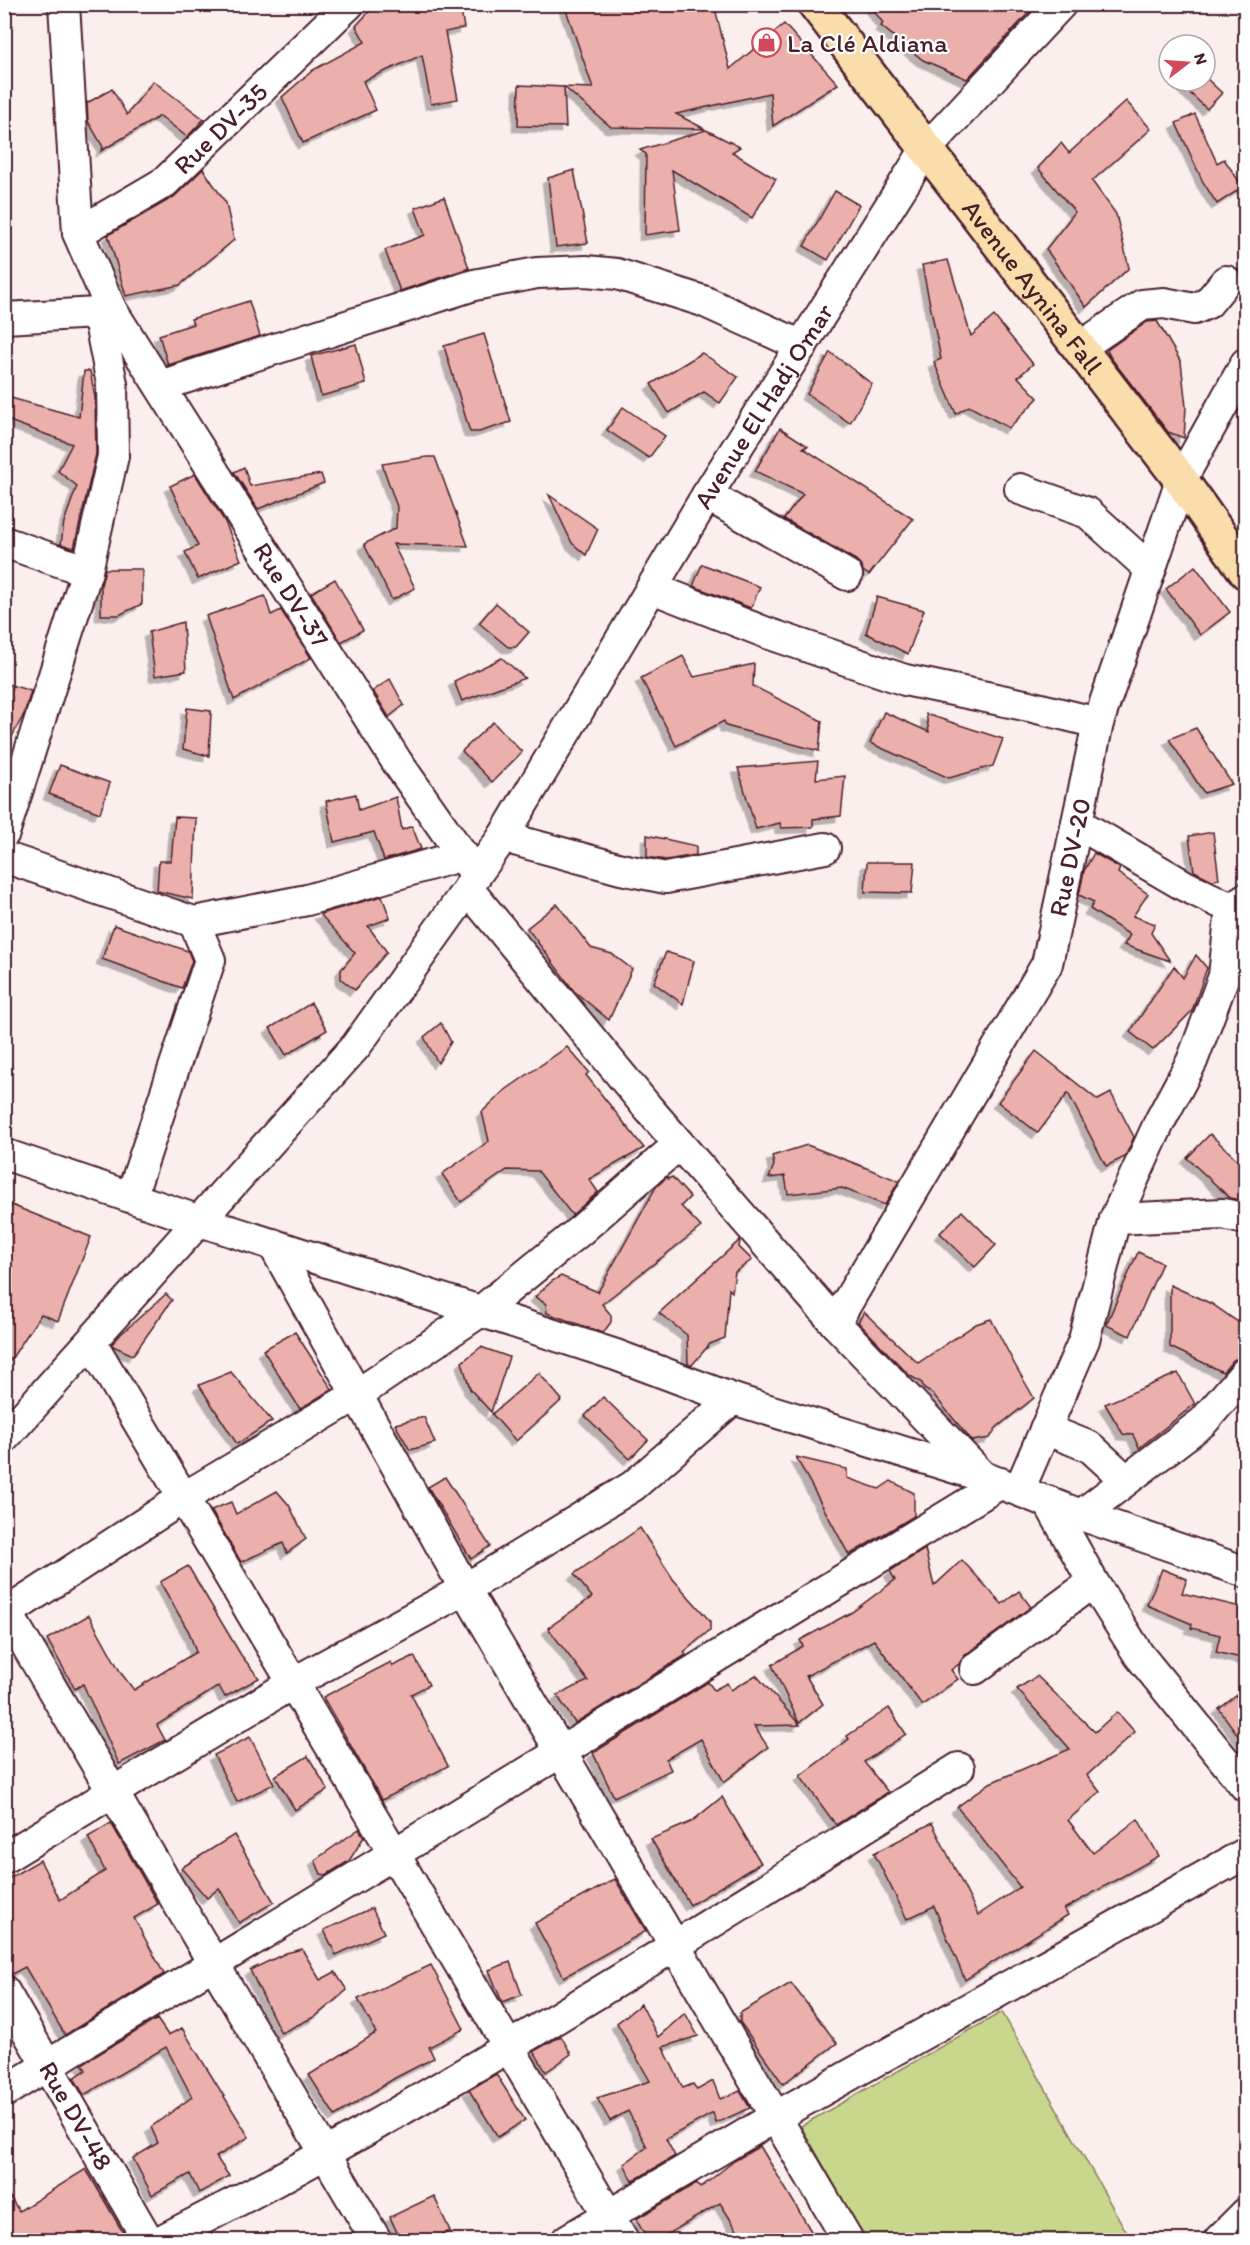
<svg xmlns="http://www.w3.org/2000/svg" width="1250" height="2245" font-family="Itim,sans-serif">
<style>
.green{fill:#c8d78b;stroke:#897b5b;stroke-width:1.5}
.building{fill:#ebb0ab;stroke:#4a1f2b;stroke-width:1.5;filter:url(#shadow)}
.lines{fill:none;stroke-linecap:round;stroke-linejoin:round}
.minor-casing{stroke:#4a1f2b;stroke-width:34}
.major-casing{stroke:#4a1f2b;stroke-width:38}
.minor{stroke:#fff;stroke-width:30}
.major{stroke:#f9ddab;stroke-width:33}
.labels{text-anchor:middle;stroke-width:4.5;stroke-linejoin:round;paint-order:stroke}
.poi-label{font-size:26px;fill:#4a1f2b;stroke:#fff;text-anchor:start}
.street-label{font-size:26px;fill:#4a1f2b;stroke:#fff}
</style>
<defs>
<filter id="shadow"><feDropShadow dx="-5.5" dy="5.5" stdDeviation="0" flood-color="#0004"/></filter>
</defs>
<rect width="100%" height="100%" fill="#fbefee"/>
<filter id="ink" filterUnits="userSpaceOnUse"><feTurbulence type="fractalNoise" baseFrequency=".0167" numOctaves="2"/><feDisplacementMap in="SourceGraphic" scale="12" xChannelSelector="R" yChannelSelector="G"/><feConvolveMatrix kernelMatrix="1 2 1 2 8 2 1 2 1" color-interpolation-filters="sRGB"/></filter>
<g filter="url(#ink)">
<polygon class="green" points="1002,2012 1131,2240 866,2240 801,2126"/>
<g class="building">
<polygon points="376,4 460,4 464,28 445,32 458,99 431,104 422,55 363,81 376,110 303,143 282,97 313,70 365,42 356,26"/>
<polygon points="564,4 714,4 730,69 784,24 838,84 773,126 770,93 676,114 705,129 611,127 564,87 593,88"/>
<polygon points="869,4 1037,4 967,79 923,60 881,26 883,23"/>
<polygon points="1205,77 1222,93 1207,109 1177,81 1205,81"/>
<polygon points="153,81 204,119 187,137 160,116 101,151 103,147 88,121 87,103 112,89 127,115"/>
<polygon points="519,85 564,87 566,127 518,126"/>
<polygon points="1126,101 1151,129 1092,181 1116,214 1129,268 1086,307 1046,249 1075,212 1038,168 1061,143 1069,153"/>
<polygon points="1195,114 1217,163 1224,159 1243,187 1217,204 1203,182 1176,123"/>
<polygon points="706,130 740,147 732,152 776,179 752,218 672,170 680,230 645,235 646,154 640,150"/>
<polygon points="203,169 226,203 234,240 180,285 126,296 108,235 174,197"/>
<polygon points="574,170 588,243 556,247 548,178"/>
<polygon points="835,191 859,205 828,260 804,246"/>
<polygon points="444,197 469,268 400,291 385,250 425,235 415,208"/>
<polygon points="948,260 971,336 994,316 1033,364 1018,377 1038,398 1009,428 969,406 956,414 934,362 941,359 922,265"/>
<polygon points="249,301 260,336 168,365 159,335 193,324 191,319"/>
<polygon points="1157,321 1181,362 1186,407 1184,438 1168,432 1111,358 1107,350 1147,322"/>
<polygon points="484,334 511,422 479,432 470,432 444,346"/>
<polygon points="356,344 366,384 321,396 311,356"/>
<polygon points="830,352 872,384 850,423 807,394"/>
<polygon points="702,353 738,377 720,403 704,392 669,413 651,384"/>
<polygon points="84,371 90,371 95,397 96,454 74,548 61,544 64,522 77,486 58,471 72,444 4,419 4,396 79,417"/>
<polygon points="623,407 665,436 649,458 607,430"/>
<polygon points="780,428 808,446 803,448 913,519 869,575 863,571 862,566 856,560 784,519 803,494 755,471"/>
<polygon points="427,457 435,457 468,546 393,544 415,588 392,600 364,544 396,528 397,507 382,464"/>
<polygon points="244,467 250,486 321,474 324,483 258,509 234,472"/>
<polygon points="195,474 225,522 241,560 198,579 185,552 198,546 170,486"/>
<polygon points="549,495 598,529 586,555 572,543"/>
<polygon points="702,564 760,587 751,608 693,586"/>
<polygon points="1195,566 1230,612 1200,635 1166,589"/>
<polygon points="105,569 142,569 142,604 119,615 101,615 101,585"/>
<polygon points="335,579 363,630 341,642 311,593"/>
<polygon points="265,596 271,615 281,610 311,658 234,700 206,616"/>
<polygon points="877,597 924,610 908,654 866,633"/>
<polygon points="496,603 529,632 516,647 508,647 479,623"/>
<polygon points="183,622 186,671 155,676 149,632"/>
<polygon points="683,656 694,677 754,664 753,686 822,721 819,751 726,726 724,721 676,746 641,678"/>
<polygon points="502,658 525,678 462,701 454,681"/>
<polygon points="390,679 404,705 389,717 373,691"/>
<polygon points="4,683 31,691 24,714 4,752"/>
<polygon points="187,708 211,711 209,756 183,749"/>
<polygon points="884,712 929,732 926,714 1003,739 993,766 949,778 870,743"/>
<polygon points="493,722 522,752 492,782 462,751"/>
<polygon points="1196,728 1232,784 1204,793 1169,739"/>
<polygon points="818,761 816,779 845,776 841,816 813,819 813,827 781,828 780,823 756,829 738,768"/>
<polygon points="60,765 110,783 100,813 49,794"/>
<polygon points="356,794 359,810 396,797 402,830 412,826 421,849 384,860 374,832 334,842 326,801"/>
<polygon points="175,817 196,818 193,899 157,891 159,861 171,861"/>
<polygon points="1213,832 1219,879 1212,880 1194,871 1189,836"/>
<polygon points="647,835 696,846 696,855 666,860 647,857"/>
<polygon points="1094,853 1120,868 1118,873 1148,894 1133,916 1155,924 1151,933 1170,961 1124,945 1130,935 1090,909 1094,902 1079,895 1084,871"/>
<polygon points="867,862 915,862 912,893 865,892"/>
<polygon points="382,896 390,918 368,926 387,952 355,990 341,979 341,970 355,953 320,914"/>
<polygon points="557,904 591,948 612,954 632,969 609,1020 574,991 527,928"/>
<polygon points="114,925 188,951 192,961 182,988 102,959"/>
<polygon points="666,952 694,961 683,1004 654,983"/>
<polygon points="1196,955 1207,968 1192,1011 1153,1050 1130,1032 1174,966 1183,978"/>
<polygon points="311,1003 327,1030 286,1055 270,1028"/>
<polygon points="441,1023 451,1042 438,1063 424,1037"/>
<polygon points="567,1047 589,1072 586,1075 644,1148 589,1179 598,1192 572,1215 538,1171 507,1170 461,1202 442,1174 489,1141 482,1112 504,1091"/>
<polygon points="1036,1051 1098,1100 1111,1093 1134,1137 1125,1157 1106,1166 1068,1093 1038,1133 998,1102"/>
<polygon points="1210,1134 1245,1167 1245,1201 1230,1198 1187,1158"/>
<polygon points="807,1145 859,1165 899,1181 885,1205 842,1188 788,1194 785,1176 769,1178 774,1165 772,1156"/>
<polygon points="667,1177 668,1179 672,1177 690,1197 681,1206 701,1227 602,1304 611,1315 611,1322 603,1333 547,1313 546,1304 535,1297 552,1281 561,1276 598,1292 656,1187"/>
<polygon points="4,1202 91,1237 58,1321 41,1314 4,1370"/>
<polygon points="962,1211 996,1245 975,1267 940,1233"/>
<polygon points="740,1240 739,1247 752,1260 735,1272 732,1292 729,1289 725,1338 710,1344 692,1365 688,1364 687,1335 659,1313"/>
<polygon points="1138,1252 1162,1263 1130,1336 1106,1325"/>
<polygon points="1170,1285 1212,1304 1245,1327 1245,1355 1233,1360 1223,1372 1170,1347"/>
<polygon points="166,1294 172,1300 133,1355 113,1346 112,1344 122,1333"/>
<polygon points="864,1312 918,1363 976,1324 991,1319 1015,1365 1034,1398 996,1428 990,1438 972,1441 933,1394 924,1389 922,1383 909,1375 858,1322"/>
<polygon points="295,1332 332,1389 300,1409 263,1350"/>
<polygon points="481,1347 509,1357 491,1412 470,1389 462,1362"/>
<polygon points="231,1372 272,1421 237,1444 199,1385"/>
<polygon points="539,1373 562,1400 516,1441 492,1414"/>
<polygon points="1178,1373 1195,1404 1139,1448 1133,1435 1123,1434 1105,1404"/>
<polygon points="603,1397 648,1440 630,1459 585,1416"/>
<polygon points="424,1417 435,1443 410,1450 395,1424"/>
<polygon points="796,1457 847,1469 847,1478 879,1489 891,1481 914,1493 914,1516 849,1555"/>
<polygon points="445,1477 490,1546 471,1559 428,1487"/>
<polygon points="277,1491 289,1505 306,1539 287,1553 283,1543 241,1562 211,1510 231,1502 236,1514"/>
<polygon points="640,1528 673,1579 710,1621 710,1630 684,1652 686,1655 575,1723 557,1695 588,1681 548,1628 592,1597 574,1574"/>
<polygon points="925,1549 934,1586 962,1560 1002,1604 1019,1591 1031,1607 965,1655 959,1664 951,1670 958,1679 922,1705 874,1640 806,1676 823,1704 799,1723 772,1665 803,1646 800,1640 852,1612 895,1580 890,1571"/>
<polygon points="188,1566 241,1655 259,1678 225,1697 219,1686 157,1725 165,1740 119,1764 83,1684 75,1689 47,1639 89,1615 121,1673 134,1690 196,1652 189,1632 160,1582"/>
<polygon points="1162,1569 1187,1579 1182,1593 1245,1608 1245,1659 1216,1652 1220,1635 1191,1628 1192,1624 1147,1605"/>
<polygon points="414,1656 429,1685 411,1694 448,1766 382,1800 323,1697 391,1662 393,1666"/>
<polygon points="756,1675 800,1725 754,1726 768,1747 724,1782 701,1739 666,1759 671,1770 614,1797 593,1753 708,1682 714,1690 727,1683 731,1690"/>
<polygon points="1037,1676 1095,1732 1117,1712 1135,1732 1087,1775 1100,1792 1068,1820 1093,1853 1138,1819 1159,1856 1064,1909 1068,1915 965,1980 934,1906 907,1919 874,1853 932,1823 978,1915 1020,1887 957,1807 990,1783 1070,1749 1017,1689"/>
<polygon points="1245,1689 1245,1745 1219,1709"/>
<polygon points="889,1708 906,1734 864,1762 888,1792 836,1825 800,1776 849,1739 847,1736"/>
<polygon points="250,1737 274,1784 237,1802 214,1755"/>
<polygon points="308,1756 328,1790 295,1810 275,1776"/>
<polygon points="722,1797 761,1863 690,1905 651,1839 691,1822"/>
<polygon points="111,1823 158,1904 134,1918 164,1974 65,2035 25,1967 10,1975 4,1974 4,1881 40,1860 60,1900 105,1871 88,1837"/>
<polygon points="359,1829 364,1837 349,1861 326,1875 321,1874 315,1860"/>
<polygon points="234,1835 274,1902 239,1923 219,1888 207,1898 181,1868"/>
<polygon points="615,1879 646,1931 564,1977 535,1923"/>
<polygon points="372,1908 384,1933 336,1955 324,1930"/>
<polygon points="302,1949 320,1980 335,1972 347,1990 316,2016 281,2033 250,1970 286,1953"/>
<polygon points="510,1962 522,1995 502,2002 489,1970"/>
<polygon points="431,1965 464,2029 429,2047 434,2058 395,2078 335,2116 309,2075 376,2033 358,1999"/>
<polygon points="791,1983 837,2043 783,2084 740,2022 740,2013"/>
<polygon points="641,2004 658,2037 685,2013 698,2036 663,2047 683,2088 693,2084 697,2090 713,2081 720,2099 740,2091 750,2108 716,2123 713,2113 666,2139 675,2156 633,2181 624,2164 647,2147 628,2111 610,2121 597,2098 650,2081 617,2023"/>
<polygon points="157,2019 168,2035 182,2028 249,2137 216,2157 229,2176 199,2193 190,2174 152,2195 133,2158 158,2143 151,2127 192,2097 166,2047 84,2095 74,2078 86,2070 82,2064"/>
<polygon points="561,2036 571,2054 546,2072 534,2051"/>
<polygon points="496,2074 525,2120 498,2137 469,2090"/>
<polygon points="760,2146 817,2241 744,2241 720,2203 656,2241 648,2241 636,2219 697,2183 700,2188 734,2161"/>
<polygon points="86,2169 128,2241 4,2241 4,2188 19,2211"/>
<polygon points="434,2196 450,2231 431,2241 401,2241 390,2217"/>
</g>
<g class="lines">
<defs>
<g id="minor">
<path id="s1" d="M64,4L78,233L111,309L397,762L476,875"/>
<path id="s2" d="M78,233L165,182L349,4"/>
<polyline points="4,318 98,313 111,309"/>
<polyline points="1079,348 1142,305 1164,303 1194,309 1208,303 1226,281"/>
<polyline points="160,386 474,285 537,273 586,271 617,274 703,301 802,346"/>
<polyline points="1020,489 1088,513 1150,569"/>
<polyline points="707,495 847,575"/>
<polyline points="4,542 87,571"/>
<polyline points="652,588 767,633 905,680 1029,706 1098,723"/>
<polyline points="1077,823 1185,886 1231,908"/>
<polyline points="4,833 87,571 113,456 112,384 98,313"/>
<polyline points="503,837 621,869 666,878 825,848"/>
<polyline points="4,857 194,922 307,900 463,855"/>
<polyline points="468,889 648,1108 835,1323 980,1474"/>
<polyline points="4,1154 200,1221 616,1355 733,1399 981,1476 1081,1515 1246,1572"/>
<polyline points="131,1197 210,960 194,922"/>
<polyline points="1115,1219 1223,1214 1241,1218"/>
<polyline points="273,1244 465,1589 848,2240"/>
<path id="s3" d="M835,1323L1047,964L1098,723L1181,480L1246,363"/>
<polyline points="91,1342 623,2240"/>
<polyline points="1045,1429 1090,1447 1126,1480"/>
<path id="s4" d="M4,1438L356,1046L468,889L476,875L503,837L707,495L926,149L1061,4"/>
<polyline points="1019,1490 1084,1340 1115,1219 1160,1121 1192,1061 1224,976 1231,908 1246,898"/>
<polyline points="1048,1501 1093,1582 1139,1655 1246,1787"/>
<polyline points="1081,1515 1203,1422 1246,1372"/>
<polyline points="4,1607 376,2240"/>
<polyline points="8,1612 183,1498 358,1394 481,1311 581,1230 679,1144"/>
<polyline points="975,1669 1093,1582"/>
<polyline points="4,1858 293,1683 465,1589 633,1486 733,1399"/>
<path id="s5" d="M4,1991L148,2240"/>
<polyline points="4,2092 1001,1483"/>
<path d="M162,2240C216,2212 272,2184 326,2153C541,2032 750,1899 959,1768"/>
<polyline points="567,2240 775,2117 1246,1853"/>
<polyline points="1219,2240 1246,2213"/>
</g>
<g id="major">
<path id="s6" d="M815,4L1181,480L1246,572"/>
</g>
</defs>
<use href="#minor" class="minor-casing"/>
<use href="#major" class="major-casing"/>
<use href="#minor" class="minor"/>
<use href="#major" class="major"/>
</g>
</g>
<defs>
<symbol id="shop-ring" viewBox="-11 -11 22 22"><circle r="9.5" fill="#fff" stroke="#d1495b" stroke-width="1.5"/><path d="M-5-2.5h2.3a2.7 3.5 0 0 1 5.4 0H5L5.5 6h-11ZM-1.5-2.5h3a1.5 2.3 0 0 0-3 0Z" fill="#d1495b"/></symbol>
</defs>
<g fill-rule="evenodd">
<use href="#shop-ring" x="750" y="26" width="33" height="33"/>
</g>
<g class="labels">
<g class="poi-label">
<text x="787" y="52">La Clé Aldiana</text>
</g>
<g class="street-label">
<text dy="9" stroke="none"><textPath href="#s2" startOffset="178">Rue DV-35</textPath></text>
<text dy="9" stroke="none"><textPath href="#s6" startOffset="357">Avenue Aynina Fall</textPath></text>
<text dy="9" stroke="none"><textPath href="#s4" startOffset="1286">Avenue El Hadj Omar</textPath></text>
<text dy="9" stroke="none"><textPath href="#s1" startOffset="650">Rue DV-37</textPath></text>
<text dy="9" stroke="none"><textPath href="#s3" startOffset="526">Rue DV-20</textPath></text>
<text dy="9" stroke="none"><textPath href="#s5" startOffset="144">Rue DV-48</textPath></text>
</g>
</g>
<rect width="1250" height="2245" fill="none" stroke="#fff" stroke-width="24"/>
<rect x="12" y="12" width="1226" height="2221" fill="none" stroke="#4a1f2b" stroke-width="2" filter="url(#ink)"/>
<g transform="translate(1187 63) rotate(73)"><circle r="28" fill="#ffffff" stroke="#b7a5aa" stroke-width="1.5"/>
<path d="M0-4.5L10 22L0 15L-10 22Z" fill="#d1495b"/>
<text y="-9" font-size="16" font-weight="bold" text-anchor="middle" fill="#4a1f2b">N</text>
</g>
</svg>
